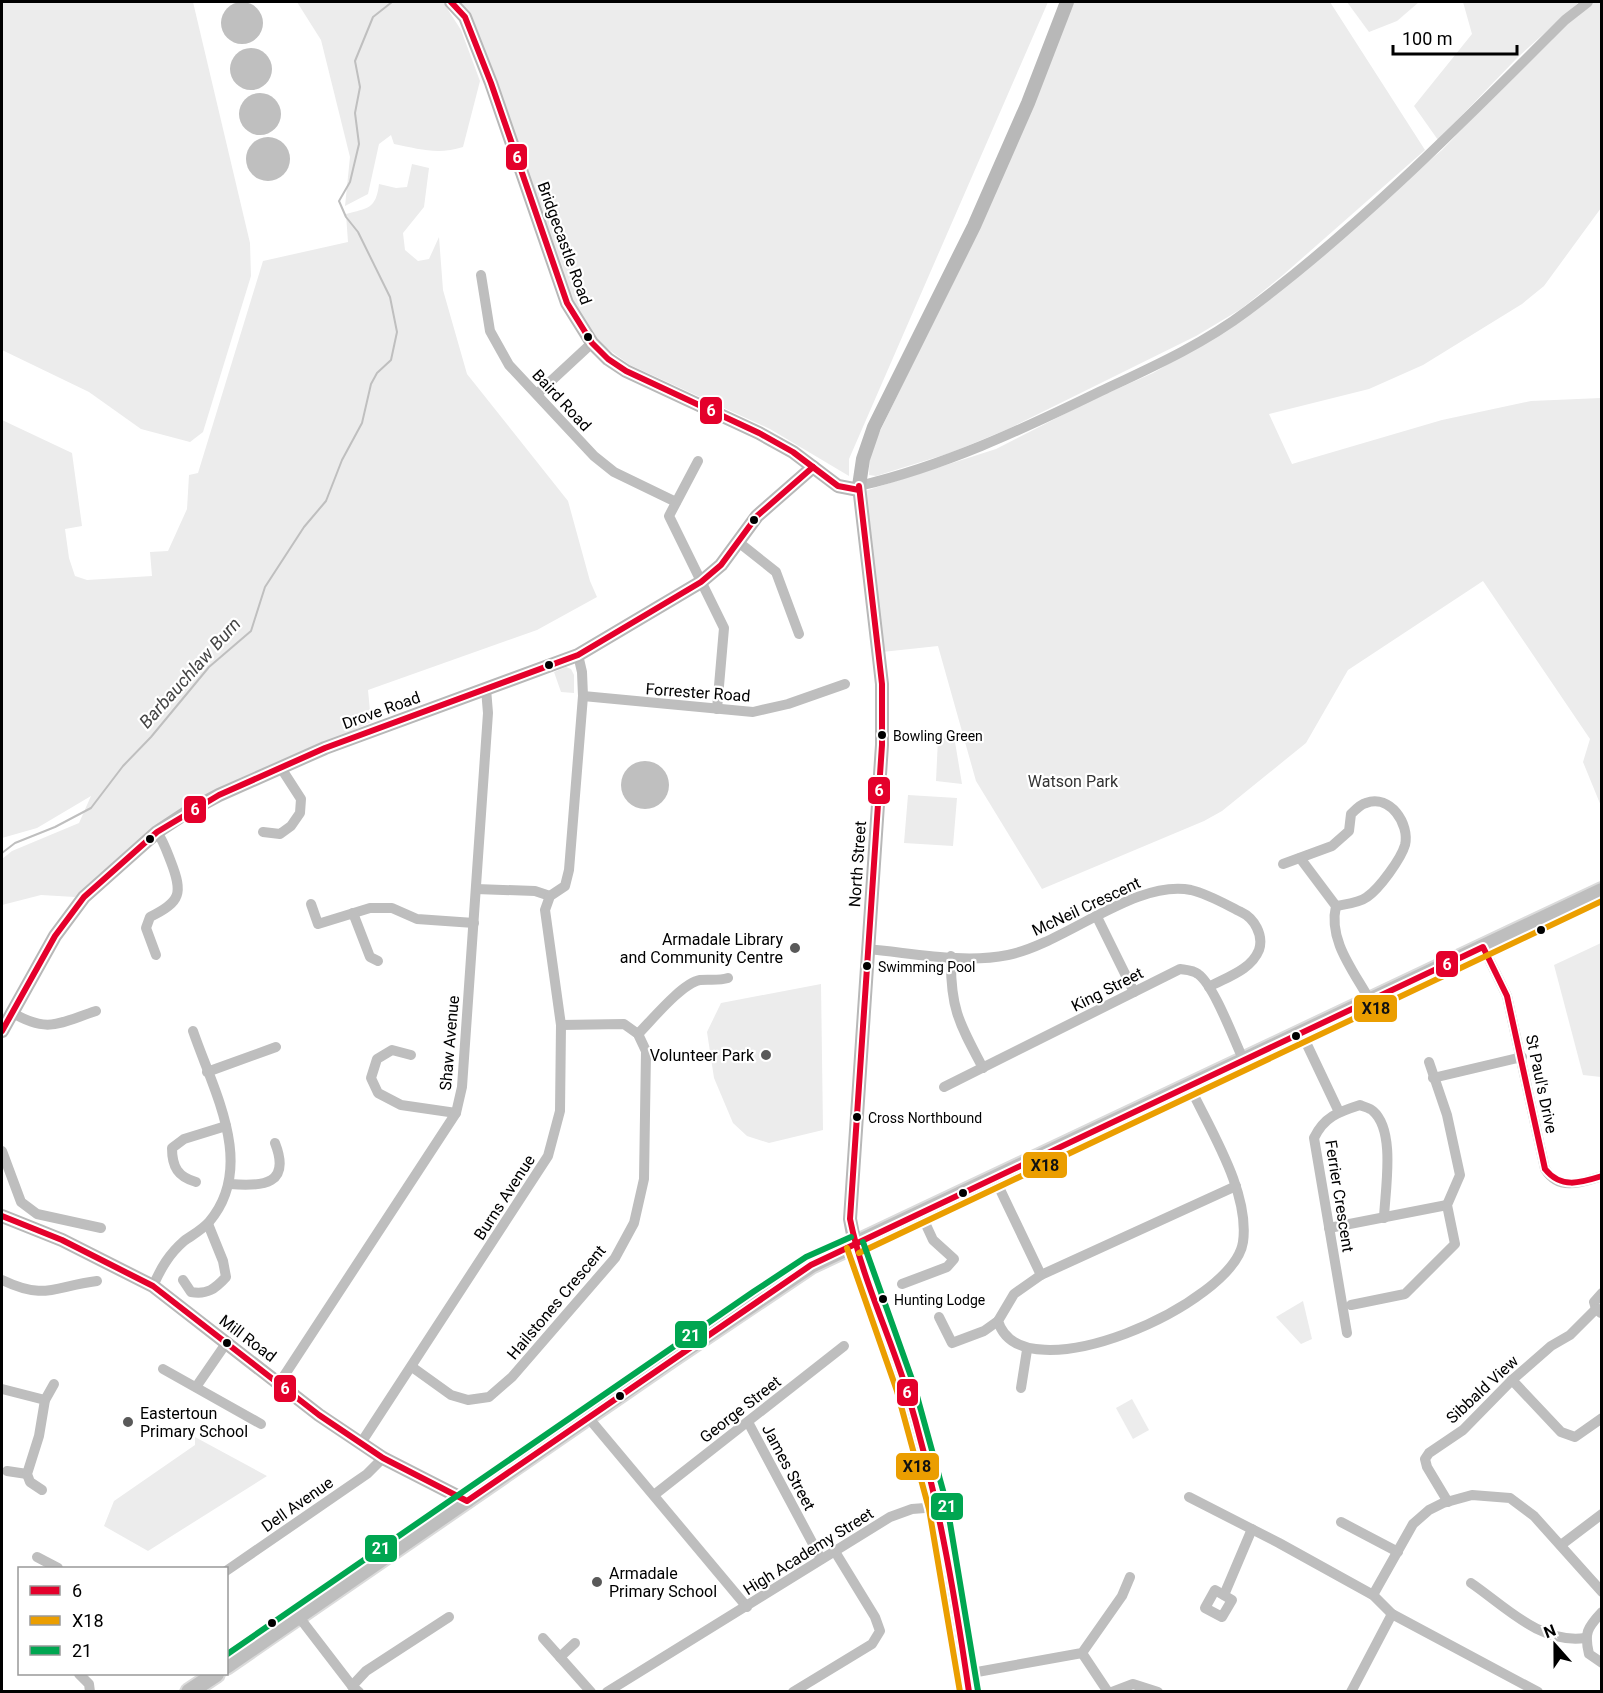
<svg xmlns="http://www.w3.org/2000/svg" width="1603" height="1693" font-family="Roboto,sans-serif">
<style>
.green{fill:#ececec}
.water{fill:#bfbfbf}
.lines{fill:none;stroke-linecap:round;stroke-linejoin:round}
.stream{stroke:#bfbfbf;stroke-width:2}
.primary-casing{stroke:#dbdbdb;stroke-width:20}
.street{stroke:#bebebe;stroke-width:10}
.secondary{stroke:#b8b8b8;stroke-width:14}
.primary{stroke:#bebebe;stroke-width:16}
.bus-1-casing{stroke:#fff;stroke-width:10}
.bus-2-casing{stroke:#fff;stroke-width:10}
.bus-3-casing{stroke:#fff;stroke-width:10}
.bus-1{stroke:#e4002b;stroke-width:6}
.bus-2{stroke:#eb9e00;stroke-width:6}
.bus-3{stroke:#00a651;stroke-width:6}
.bus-dot{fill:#000;stroke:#fff;stroke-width:2}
.poi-dot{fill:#595959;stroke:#fff;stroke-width:2}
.labels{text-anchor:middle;stroke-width:4.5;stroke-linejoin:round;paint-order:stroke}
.bus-label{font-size:14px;fill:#000;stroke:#fff;text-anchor:start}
.street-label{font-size:16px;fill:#000;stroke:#fff}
.park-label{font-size:16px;fill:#333;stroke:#fff}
.poi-label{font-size:16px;fill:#000;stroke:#fff;text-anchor:end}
.water-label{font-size:18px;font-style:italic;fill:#444;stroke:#fff}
.line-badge{stroke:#fff;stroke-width:2}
.badge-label{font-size:16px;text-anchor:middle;font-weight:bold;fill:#fff}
.pale-badge-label{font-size:16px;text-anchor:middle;font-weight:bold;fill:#111}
</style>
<rect width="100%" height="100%" fill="#fff"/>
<g class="green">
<polygon points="2,2 193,2 250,243 251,276 203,432 190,442 141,429 89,392 2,350"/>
<path d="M297,2H443L461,30L480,81L463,147C438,155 419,149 394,144L391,135L379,144L368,194L345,206L350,157L321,40Z"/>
<polygon points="457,2 1048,2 849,459 849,476 770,429 630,365 597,341 575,305 466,11"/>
<polygon points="1073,2 1330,2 1425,150 1283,275 1241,309 1196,336 1008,429 950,453 876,476 869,475 870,452 988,208"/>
<polygon points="1347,2 1419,2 1397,21 1369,32"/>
<polygon points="1463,2 1579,2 1518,57 1438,140 1414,106 1472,34"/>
<polygon points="1592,2 1601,2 1601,208 1544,286 1522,304 1423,365 1369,389 1269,414 1292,464 1442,420 1531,401 1601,398 1601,806 1583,762 1590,739 1483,581 1348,670 1306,743 1222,811 1204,821 1042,889 976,781 938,646 882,652 865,491 996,449 1092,400 1153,373 1222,333 1442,150 1567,21"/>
<path d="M412,164L429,168L424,207L403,233L405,250L418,261L429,259L439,237L443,290L467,374L568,501L590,581L597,597L537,630L368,690L371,722L159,823L75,897L41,895L2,905V859L12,851L79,823L91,796L37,828L2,838V420L72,453L82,526L65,529L69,558L75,576L87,580L152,576L150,552L168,551L187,509L189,475L198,473L263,261L348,242L346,214C368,208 376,209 379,184L396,188L407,187Z"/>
<polygon points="566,667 571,669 574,675 574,693 561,692 554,672"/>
<polygon points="954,736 962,784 936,781 938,739"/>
<polygon points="908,795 957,798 953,846 904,843"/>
<polygon points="1601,943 1601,1077 1583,1075 1554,965"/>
<polygon points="821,984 823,1130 769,1143 747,1136 733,1123 714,1078 707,1032 721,1003"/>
<polygon points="1303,1301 1312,1339 1301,1344 1276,1317"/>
<polygon points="1132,1399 1149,1430 1133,1439 1116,1408"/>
<polygon points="195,1437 267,1476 148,1551 104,1526 114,1501 195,1445"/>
</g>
<g class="water">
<circle cx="242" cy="23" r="21"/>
<circle cx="251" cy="69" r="21"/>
<circle cx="260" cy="114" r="21"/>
<circle cx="268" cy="159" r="22"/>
<circle cx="645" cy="785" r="24"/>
</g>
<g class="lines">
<polyline class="stream" points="2,853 15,843 55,827 91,808 123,766 151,737 209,667 251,631 265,587 304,527 326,501 342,460 362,423 371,384 377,373 391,360 397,332 390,297 358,232 346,217 339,201 350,182 359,144 355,113 360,87 355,61 373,17 392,2"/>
<defs>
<g id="primary">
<polyline points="226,1666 671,1359 811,1265 1602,891"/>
<polyline points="189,1692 216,1674"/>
</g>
</defs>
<use href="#primary" class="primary-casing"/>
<g class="street">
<polyline points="481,275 490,331 509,365 594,456 614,472 676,502"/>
<polyline points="537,394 592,343"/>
<polyline points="698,461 669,516 724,628 717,709"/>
<path d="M859,486C944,466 1021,430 1099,392C1150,368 1202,345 1247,311C1362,225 1463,122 1565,20L1588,2"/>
<polyline points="737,541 776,572 799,634"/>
<polyline points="583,696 753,712 788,704 845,684"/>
<polyline points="263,832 280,834 291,826 300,813 301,799 281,768"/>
<path d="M1300,858L1336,906C1328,940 1353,970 1369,999"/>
<path d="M1283,864L1332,846L1349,831L1351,814C1355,810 1361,804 1366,803C1390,794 1410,824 1405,845C1401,859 1379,889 1367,897C1359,903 1346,904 1336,906"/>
<polyline points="476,889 535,891 550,896"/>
<polyline points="311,904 318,924 370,908 392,908 417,919 474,923"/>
<polyline points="353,913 370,957 378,961"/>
<polyline points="1097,917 1134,992"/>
<path d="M1483,947L1507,996L1545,1169C1559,1191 1580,1183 1602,1176"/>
<path d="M867,949C913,953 963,964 1008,955C1066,943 1135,879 1191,890C1208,894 1225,904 1241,912C1254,918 1264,935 1259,950C1251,970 1227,977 1209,987"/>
<path d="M156,955L146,928L150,917C181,902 183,893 171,862C167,852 164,842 157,832"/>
<path d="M951,956C950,1008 959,1023 983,1068"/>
<path d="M11,1012C48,1034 59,1023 96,1011"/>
<polyline points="1301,1032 1339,1112"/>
<path d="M638,1034C651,1021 682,983 700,980C709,979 718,981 728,978"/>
<polyline points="411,1055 392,1050 377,1059 371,1078 378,1093 401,1105 456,1113"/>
<polyline points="207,1072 276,1047"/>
<polyline points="1433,1078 1522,1057"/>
<path d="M944,1087L1180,969C1187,970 1193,970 1198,974C1214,985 1234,1040 1243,1059"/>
<polyline points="2,1151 21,1202 37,1214 101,1228"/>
<polyline points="995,1179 1041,1275 1236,1186"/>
<path d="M196,1182C178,1177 172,1167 172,1148L184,1139L226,1126"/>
<path d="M230,1184C264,1187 291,1184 275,1143"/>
<polyline points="1329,1228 1447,1205"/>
<path d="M1041,1275L1014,1294L998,1321C1021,1398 1234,1304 1243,1242C1250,1192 1210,1130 1189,1085"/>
<path d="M2,1280C46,1301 54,1286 97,1281"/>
<path d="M183,1280L191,1292C207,1295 215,1289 226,1277L223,1261L208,1224"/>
<polyline points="902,1284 947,1267 954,1259 933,1240 921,1214"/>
<path d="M153,1286C161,1268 169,1254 184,1241C192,1235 202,1230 209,1222C257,1166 213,1090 193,1031"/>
<polyline points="1351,1305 1405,1294 1455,1244 1447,1205 1460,1175 1447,1115 1429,1062"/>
<polyline points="1601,1313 1596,1309 1594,1302 1602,1293"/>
<polyline points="939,1317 952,1343 984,1331 998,1321"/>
<path d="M1347,1333L1314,1138C1324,1117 1338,1112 1360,1105C1364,1107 1370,1108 1373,1111C1396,1131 1385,1190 1384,1218"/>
<polyline points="412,1367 451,1395 468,1400 489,1397 512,1377 615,1258 634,1223 644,1179 646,1051 638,1034 624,1024 561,1025"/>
<polyline points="163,1369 261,1424"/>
<polyline points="1512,1380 1561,1432 1575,1437 1602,1418"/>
<polyline points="280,1382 456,1113 462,1087 488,713 486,689"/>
<polyline points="196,1387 227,1342"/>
<polyline points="1021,1388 1027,1350"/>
<polyline points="2,1389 45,1400"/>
<polyline points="587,1416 747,1607"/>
<polyline points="748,1422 821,1559"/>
<polyline points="361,1443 548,1156 560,1111 561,1025 545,910 550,896 565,886 569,870 583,696 582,672 578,655"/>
<polyline points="7,1471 27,1474"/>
<polyline points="42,1490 30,1482 27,1474 39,1436 45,1400 54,1384"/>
<polyline points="654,1495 844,1346"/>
<polyline points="1189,1497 1279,1543 1373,1595 1392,1614 1538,1692"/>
<polyline points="1448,1502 1427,1467 1425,1459 1429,1453 1463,1430 1512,1380 1551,1346 1570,1335 1596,1309"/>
<polyline points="1341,1522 1398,1552"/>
<polyline points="1561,1545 1602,1514"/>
<polyline points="37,1557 58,1568"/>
<polyline points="226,1571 367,1474 383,1458"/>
<path d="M1471,1583C1506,1607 1540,1644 1585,1638"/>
<polygon points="1215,1590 1232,1600 1222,1617 1205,1608"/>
<polyline points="1224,1595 1252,1529"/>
<polyline points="1373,1595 1413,1524 1429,1510 1443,1503 1472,1495 1510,1498 1534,1516 1602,1592"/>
<path d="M1602,1612C1587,1628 1584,1633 1589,1654L1602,1663"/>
<polyline points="299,1617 352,1686 359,1692"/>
<polyline points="543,1638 591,1692"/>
<polyline points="1082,1653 1108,1692"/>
<polyline points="560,1657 575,1643"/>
<polyline points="79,1674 89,1684 90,1692"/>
<polyline points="966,1674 1082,1653 1122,1596 1130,1577"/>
<polyline points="352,1686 366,1671 449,1617"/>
<polyline points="607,1692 890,1517 912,1509 938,1507"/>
<polyline points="793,1692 872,1644 880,1631 875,1617 834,1550"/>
<polyline points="1112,1692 1133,1684 1158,1692"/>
<polyline points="1351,1692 1392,1614"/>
</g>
<g class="secondary">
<polyline points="451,2 465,17 491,83 567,303 592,343 608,359 626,371 759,433 793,452 838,486 859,490"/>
<polyline points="2,1031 55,936 84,897 157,832 189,811 219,795 325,748 578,655 701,582 721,565 757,516 813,467"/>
<polyline points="2,1216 62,1240 153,1286 319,1415 383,1458 467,1501"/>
<path d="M969,1692C954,1588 936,1489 906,1388C889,1332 860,1277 850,1219L882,745V684L859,486L863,459L874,427L974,226L1028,103L1067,2"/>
</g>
<use href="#primary" class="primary"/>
<defs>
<g id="bus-1">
<polyline points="451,2 465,17 491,83 567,303 592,343 608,359 626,371 759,433 793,452 838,486 859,490"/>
<path d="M859,486L882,684V745L850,1219C862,1278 888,1331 906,1388C936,1487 954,1589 969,1692"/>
<polyline points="2,1031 55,936 84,897 157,832 219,795 325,748 578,655 701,582 721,565 757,516 813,467"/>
<path d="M2,1216L62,1240L153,1286L319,1415L383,1458L467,1501L811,1265L1483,947L1507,996L1545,1169C1561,1189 1580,1183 1602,1176"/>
</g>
<g id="bus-2">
<polyline points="847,1248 897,1391 929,1509 960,1692"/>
<polyline points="859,1253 1602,901"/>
</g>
<g id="bus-3">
<polyline points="863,1242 914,1385 947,1505 978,1691"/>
<polyline points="226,1655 753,1292 806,1257 851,1237"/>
</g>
</defs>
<use href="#bus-1" class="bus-1-casing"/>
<use href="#bus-2" class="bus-2-casing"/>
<use href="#bus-3" class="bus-3-casing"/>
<use href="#bus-1" class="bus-1"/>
<use href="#bus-2" class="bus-2"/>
<use href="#bus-3" class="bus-3"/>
</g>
<g class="bus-dot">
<circle cx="588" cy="337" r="5"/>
<circle cx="754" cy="520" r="5"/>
<circle cx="549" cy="665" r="5"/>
<circle cx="882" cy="735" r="5"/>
<circle cx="150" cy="839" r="5"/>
<circle cx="1541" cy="930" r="5"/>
<circle cx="867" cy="966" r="5"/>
<circle cx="1296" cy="1036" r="5"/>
<circle cx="857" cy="1117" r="5"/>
<circle cx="963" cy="1193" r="5"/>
<circle cx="883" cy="1299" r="5"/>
<circle cx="227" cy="1343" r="5"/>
<circle cx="620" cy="1396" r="5"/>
<circle cx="272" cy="1623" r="5"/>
</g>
<g class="poi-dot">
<circle cx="795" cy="948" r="6"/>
<circle cx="766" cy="1055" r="6"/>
<circle cx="128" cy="1422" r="6"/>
<circle cx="597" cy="1582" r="6"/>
</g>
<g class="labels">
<g class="bus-label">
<text x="893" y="741">Bowling Green</text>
<text x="878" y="972">Swimming Pool</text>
<text x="868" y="1123">Cross Northbound</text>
<text x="894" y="1305">Hunting Lodge</text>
</g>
<g class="street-label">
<text transform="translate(565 243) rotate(70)" y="6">Bridgecastle Road</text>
<text transform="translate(562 400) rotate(47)" y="6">Baird Road</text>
<text transform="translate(698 692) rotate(4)" y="6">Forrester Road</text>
<text transform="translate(381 710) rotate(-20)" y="6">Drove Road</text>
<text transform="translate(857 864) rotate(-86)" y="6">North Street</text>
<text transform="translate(1086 906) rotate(-25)" y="6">McNeil Crescent</text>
<text transform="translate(1107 989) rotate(-27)" y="6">King Street</text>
<text transform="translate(449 1043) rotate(-85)" y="6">Shaw Avenue</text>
<text transform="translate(1542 1084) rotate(78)" y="6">St Paul's Drive</text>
<text transform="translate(1340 1196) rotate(81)" y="6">Ferrier Crescent</text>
<text transform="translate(504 1197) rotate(-57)" y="6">Burns Avenue</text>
<text transform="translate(556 1302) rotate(-50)" y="6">Hailstones Crescent</text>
<text transform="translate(248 1338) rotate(37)" y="6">Mill Road</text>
<text transform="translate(1482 1389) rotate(-43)" y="6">Sibbald View</text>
<text transform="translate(740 1409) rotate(-38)" y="6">George Street</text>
<text transform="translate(789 1467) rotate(62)" y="6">James Street</text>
<text transform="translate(297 1504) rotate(-35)" y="6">Dell Avenue</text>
<text transform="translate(808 1551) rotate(-32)" y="6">High Academy Street</text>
</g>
<g class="park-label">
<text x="1073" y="787">Watson Park</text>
</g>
<g class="poi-label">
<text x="783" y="945">Armadale Library<tspan x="783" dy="18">and Community Centre</tspan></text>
<text x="754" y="1061">Volunteer Park</text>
<text x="140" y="1419" text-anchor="start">Eastertoun<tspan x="140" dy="18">Primary School</tspan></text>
<text x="609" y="1579" text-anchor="start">Armadale<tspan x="609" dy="18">Primary School</tspan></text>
</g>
<g class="water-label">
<text transform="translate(190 673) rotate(-48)" y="6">Barbauchlaw Burn</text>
</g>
</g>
<g class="line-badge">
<rect x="505" y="143" width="23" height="28" rx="6" fill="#e4002b"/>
<rect x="699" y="396" width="24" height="29" rx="6" fill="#e4002b"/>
<rect x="867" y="776" width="24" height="29" rx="6" fill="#e4002b"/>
<rect x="183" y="795" width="24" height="29" rx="6" fill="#e4002b"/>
<rect x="1435" y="950" width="24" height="28" rx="6" fill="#e4002b"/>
<rect x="1353" y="994" width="45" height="29" rx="6" fill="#eb9e00"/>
<rect x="1022" y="1151" width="46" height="28" rx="6" fill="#eb9e00"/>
<rect x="674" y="1320" width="34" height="29" rx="6" fill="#00a651"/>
<rect x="273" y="1374" width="24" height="29" rx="6" fill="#e4002b"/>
<rect x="896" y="1378" width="23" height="29" rx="6" fill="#e4002b"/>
<rect x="895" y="1452" width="45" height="29" rx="6" fill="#eb9e00"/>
<rect x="930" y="1492" width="34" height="29" rx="6" fill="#00a651"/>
<rect x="364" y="1534" width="34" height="29" rx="6" fill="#00a651"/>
</g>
<g class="badge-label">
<text x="517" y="163">6</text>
<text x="711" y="416">6</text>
<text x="879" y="796">6</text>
<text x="195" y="815">6</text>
<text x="1447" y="970">6</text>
<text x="691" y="1341">21</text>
<text x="285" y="1394">6</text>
<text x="907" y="1398">6</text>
<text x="947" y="1512">21</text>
<text x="381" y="1554">21</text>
</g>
<g class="pale-badge-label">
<text x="1376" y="1014">X18</text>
<text x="1045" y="1171">X18</text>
<text x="917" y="1472">X18</text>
</g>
<rect width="1603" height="1693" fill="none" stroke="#000000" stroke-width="6"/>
<rect x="18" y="1567" width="210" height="108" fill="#ffffff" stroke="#999999" stroke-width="1.5"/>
<rect x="30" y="1586" width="30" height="9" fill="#e4002b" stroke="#999999" stroke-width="1.5"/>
<text x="72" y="1597" font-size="18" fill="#000000">6</text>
<rect x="30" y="1616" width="30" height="9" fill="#eb9e00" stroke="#999999" stroke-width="1.5"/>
<text x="72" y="1627" font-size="18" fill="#000000">X18</text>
<rect x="30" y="1646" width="30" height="9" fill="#00a651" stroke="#999999" stroke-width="1.5"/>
<text x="72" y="1657" font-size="18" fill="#000000">21</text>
<g transform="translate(1555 1645) rotate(339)" stroke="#ffffff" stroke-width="4.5" paint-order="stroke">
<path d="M0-4.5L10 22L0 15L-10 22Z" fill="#000000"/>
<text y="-9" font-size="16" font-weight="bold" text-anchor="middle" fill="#000000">N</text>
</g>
<path d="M1393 45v9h124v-9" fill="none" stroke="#000000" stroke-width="3"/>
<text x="1402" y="45" font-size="18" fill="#000000" stroke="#ffffff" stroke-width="4.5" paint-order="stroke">100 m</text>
</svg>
